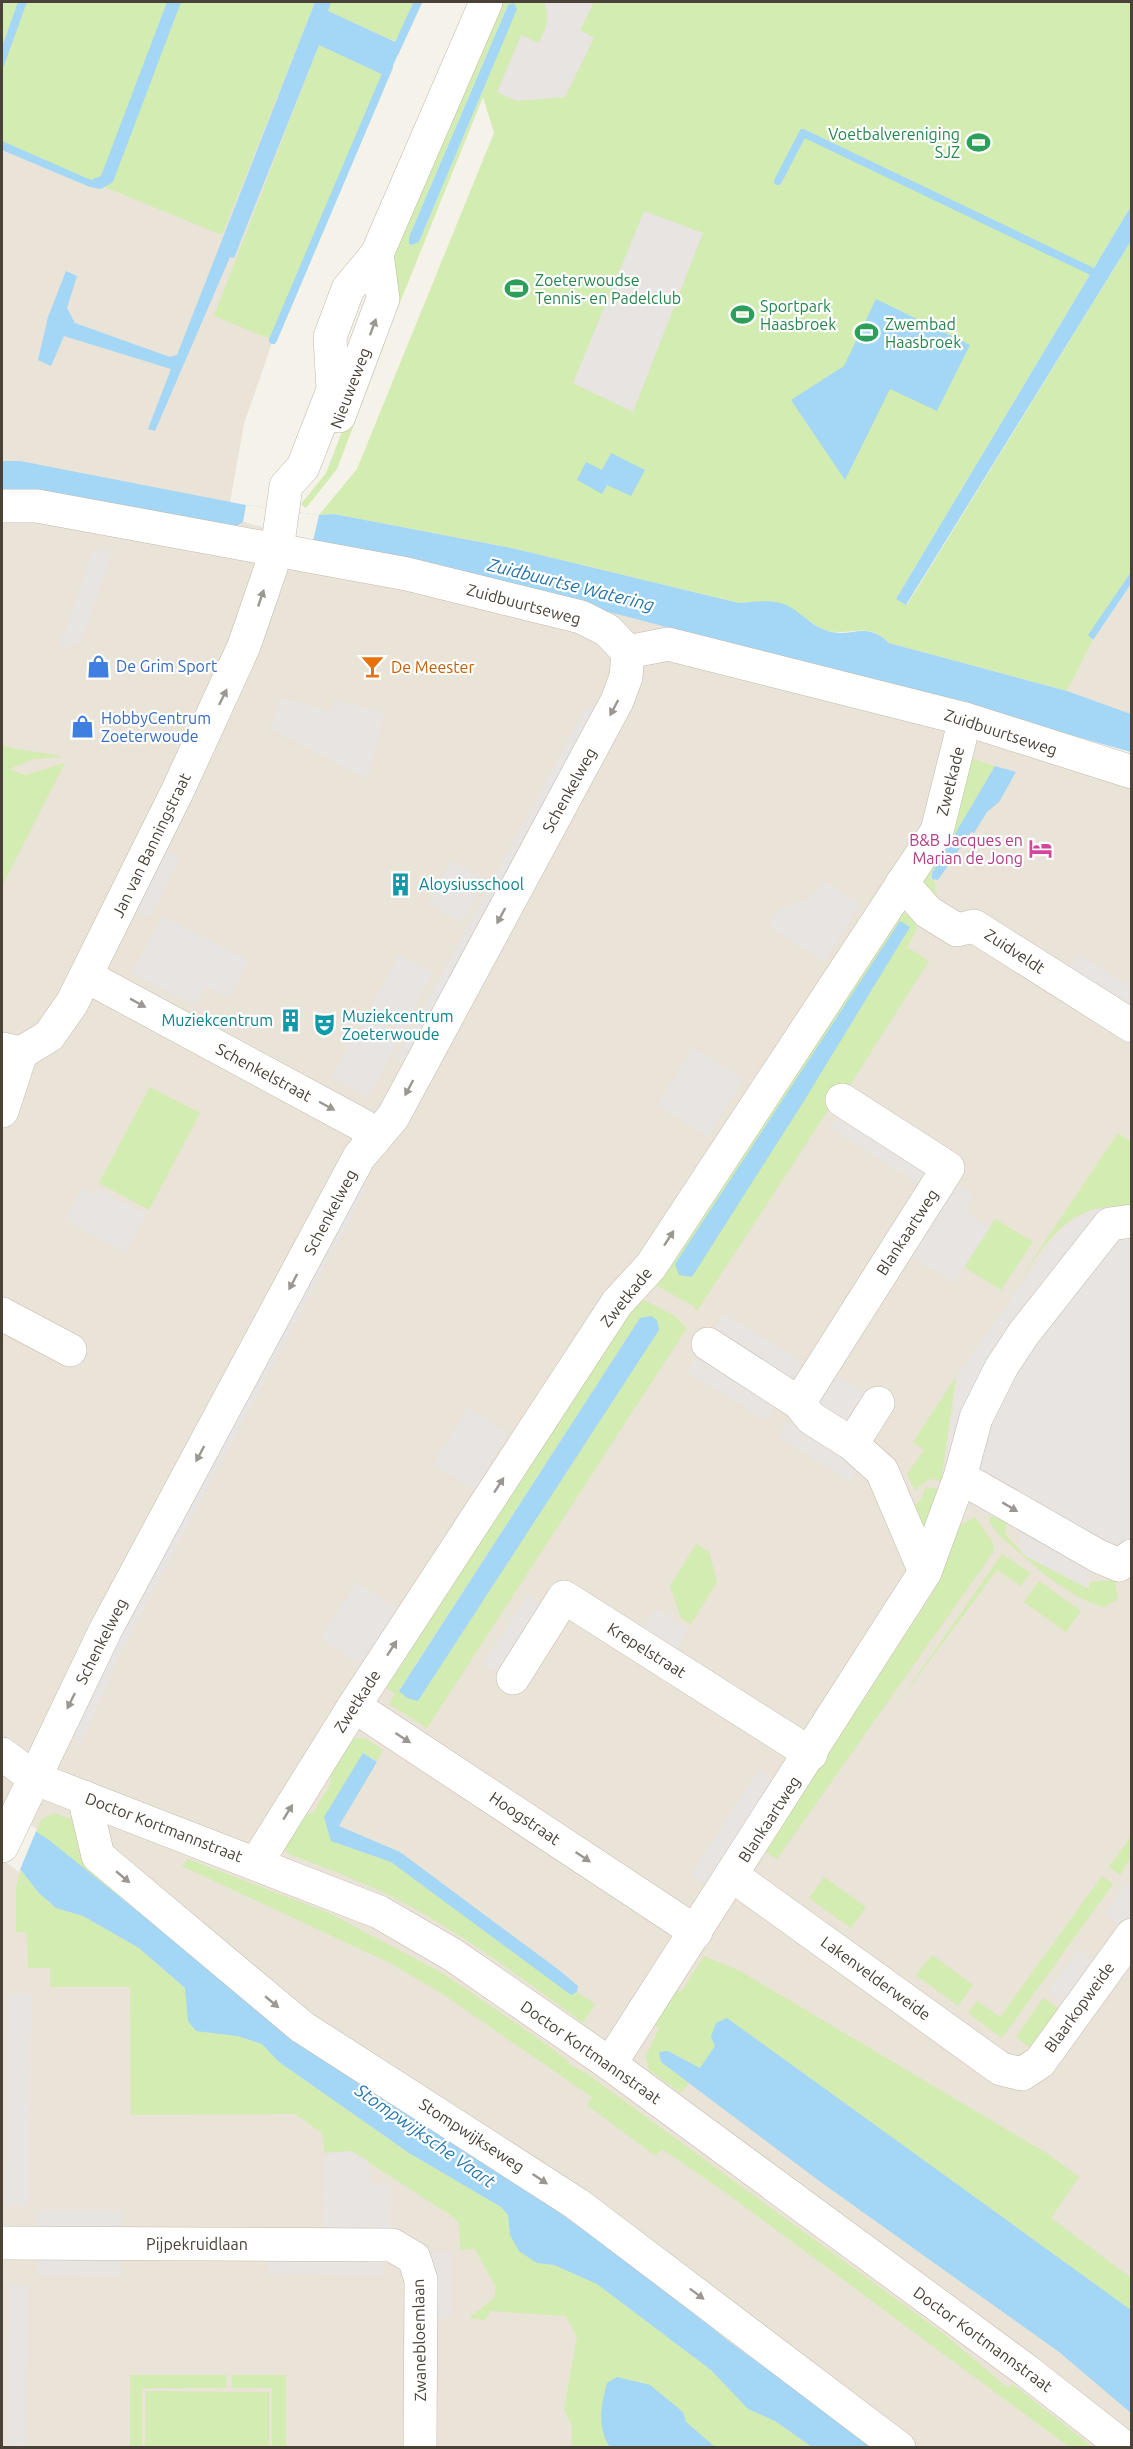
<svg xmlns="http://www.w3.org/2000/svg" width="1133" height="2449" font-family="Ubuntu,sans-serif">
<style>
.residential{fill:#eae3d7}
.green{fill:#d3ecb1;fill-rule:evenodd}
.parking{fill:#e7e4e1}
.water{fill:#a4d6f5}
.pier{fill:#f5f2ea}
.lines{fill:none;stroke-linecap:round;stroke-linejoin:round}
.stream{stroke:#a4d6f5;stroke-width:8}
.minor-casing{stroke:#c2b9ab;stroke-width:34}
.minor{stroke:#fff;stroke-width:33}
.oneway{fill:#9b9791}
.labels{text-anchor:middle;stroke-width:4.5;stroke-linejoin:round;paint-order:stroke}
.leisure-label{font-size:16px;fill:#27864d;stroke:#fff;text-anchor:start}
.street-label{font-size:16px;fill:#4a4237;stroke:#fff}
.shop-label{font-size:16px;fill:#366cbe;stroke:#fff;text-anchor:start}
.food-label{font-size:16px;fill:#c56008;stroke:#fff;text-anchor:start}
.hotel-label{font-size:16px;fill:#b23c85;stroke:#fff;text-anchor:end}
.culture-label{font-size:16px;fill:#0d838f;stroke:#fff;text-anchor:start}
.water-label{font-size:18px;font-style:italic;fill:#2778ac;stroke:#fff}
</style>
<rect width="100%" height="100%" fill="#f5f2ea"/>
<g class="residential">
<polygon points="317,22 395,54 273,340 244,424 229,508 647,612 1131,778 1131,2447 2,2447 2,145"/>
<polygon points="1131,584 1131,714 1067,691 1093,640"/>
</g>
<g class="green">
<polygon points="2,2 315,2 222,235 2,145"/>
<polygon points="331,2 414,2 396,42 327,11"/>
<path d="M498,2H1131V206L896,599L907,605L1131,241V572L1089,635L1093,640L1067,691L889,643C867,621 854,636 828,631C820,629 814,623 807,620C781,607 768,601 739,603L516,549L334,514L319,515L357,469L494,133L483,97L390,327L388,268ZM512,4L482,92L419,242L412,245L409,244V237L508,5Z"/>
<polygon points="319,45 382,74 271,339 214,316"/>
<polygon points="378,340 385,343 337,469 306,508 301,504 326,473"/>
<path d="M2,745C22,752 41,751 62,757L34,759L9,769L25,775L65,763L2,886Z"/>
<polygon points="968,757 995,766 932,873 938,900 925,886 921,872"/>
<path d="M899,911C909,914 914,918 917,929L907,947L929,961L848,1088L844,1086L697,1311L692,1305L650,1282Z"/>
<polygon points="150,1087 200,1113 149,1210 99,1183"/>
<path d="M1118,1133L1131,1142V1207C1069,1201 1050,1239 1017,1283Z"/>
<polygon points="995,1219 1033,1242 1001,1290 964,1267"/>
<path d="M640,1298L675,1316L687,1328L427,1728L389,1704L395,1694L386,1688L454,1584L449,1574ZM640,1318L659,1330L418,1701L407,1698L399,1690Z"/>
<polygon points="956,1377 941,1481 929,1479 915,1490 907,1474 924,1450 913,1442"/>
<polygon points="925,1487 939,1489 927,1532 911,1508 922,1498"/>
<path d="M989,1516L1007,1520L1005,1533L1025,1556L1089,1588V1582L1115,1580L1118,1599L1104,1607C1067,1598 1025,1558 997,1533L990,1523Z"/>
<polygon points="975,1517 993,1543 994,1551 777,1859 765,1851 932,1594 958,1527"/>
<polygon points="696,1544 709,1552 717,1582 691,1624 681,1618 670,1586"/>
<polygon points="1002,1554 1030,1573 1021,1586 997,1570 898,1703"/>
<polygon points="1039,1581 1081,1611 1066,1632 1024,1602"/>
<path d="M357,1738H365L383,1750L377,1762L371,1756L331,1841L391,1862L571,1994L577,1992L595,2004L583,2023C529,1983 475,1943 417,1910C377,1887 334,1871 291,1855L285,1850V1843L302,1815L313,1813L331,1783L329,1772L352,1740Z"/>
<polygon points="54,1813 82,1823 197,1959 36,1832 41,1820"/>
<polygon points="1131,1836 1131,1858 1120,1875 1109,1867"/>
<polygon points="188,1859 329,1913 444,1974 539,2039 567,2060 571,2066 583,2071 944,2334 1008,2388 1012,2384 1093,2447 1069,2447 725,2192 662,2149 656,2156 587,2105 592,2097 441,1993 390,1963 182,1866"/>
<polygon points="21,1870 38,1892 56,1908 83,1916 139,1948 185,1988 196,2030 237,2036 262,2044 279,2062 409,2153 501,2207 508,2215 510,2235 537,2263 554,2265 597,2284 711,2370 749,2409 775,2421 812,2447 571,2447 572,2426 564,2409 577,2337 566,2316 491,2311 485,2320 469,2318 494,2298 496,2288 475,2249 460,2250 459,2223 449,2214 351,2151 325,2153 322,2133 295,2114 131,2115 130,1987 50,1987 50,1968 28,1968 27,1933 16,1932 16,1887"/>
<polygon points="1102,1876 1113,1884 1002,2038 968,2013 977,2001 1000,2017"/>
<polygon points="824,1877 866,1907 851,1928 809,1898"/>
<polygon points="932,1955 973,1985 958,2006 916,1975"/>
<polygon points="704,1956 740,1971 1048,2154 1079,2177 1051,2218 1131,2278 1131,2310 727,2018 715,2046 700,2068 668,2051 661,2062 689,2083 681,2093 649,2070 646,2056 659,2028 655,2025 677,1990 681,1992"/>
<polygon points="1043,1998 1061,2010 1033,2050 1016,2037"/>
<polygon points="130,2375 227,2375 226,2388 142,2388 142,2447 130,2447"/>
<polygon points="232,2375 286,2375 286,2447 272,2447 272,2388 232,2388"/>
<polygon points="146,2391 269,2392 269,2447 145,2447"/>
</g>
<g class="parking">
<polygon points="544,2 594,2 580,30 594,38 565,97 516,101 497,92 521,35 539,43 546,27 547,13"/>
<polygon points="644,211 703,233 633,412 573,383"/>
<polygon points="114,548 81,642 59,649 92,552"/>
<polygon points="608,697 417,1054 401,1063 397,1058 584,711"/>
<polygon points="280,698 331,711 335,700 385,713 367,779 270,729"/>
<polygon points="161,848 180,857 150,918 132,909"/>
<polygon points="451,861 485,880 462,923 428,903"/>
<polygon points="823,880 860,904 824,962 768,926 779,909 811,898"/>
<polygon points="162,916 249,961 229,998 206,986 196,1006 132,973"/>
<polygon points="1079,954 1131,988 1131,1013 1067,972"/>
<polygon points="399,955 433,973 402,1031 368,1013"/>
<polygon points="366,1015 402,1035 368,1097 332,1077"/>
<polygon points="693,1048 744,1079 708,1137 657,1105"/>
<polygon points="841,1113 929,1170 919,1185 831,1128"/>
<polygon points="356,1176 366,1190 109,1675 110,1679 79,1748 72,1725"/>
<polygon points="957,1184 974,1195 964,1211 990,1227 954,1283 911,1256"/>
<polygon points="82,1188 95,1195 98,1189 146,1214 126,1253 65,1220"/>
<polygon points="1131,1208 1131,1579 1089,1566 1089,1589 1025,1556 1016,1522 989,1516 942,1487 959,1373 1061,1229 1091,1210"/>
<polygon points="724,1313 802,1363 792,1380 713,1330"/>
<polygon points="697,1354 776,1404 766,1421 687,1371"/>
<polygon points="832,1373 866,1394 848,1422 815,1401"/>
<polygon points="468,1408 509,1433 474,1490 433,1464"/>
<polygon points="787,1422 859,1467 850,1482 779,1437"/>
<polygon points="356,1582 397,1608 362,1665 321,1639"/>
<polygon points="528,1595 545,1606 501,1675 483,1664"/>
<polygon points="656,1608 688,1629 676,1650 643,1629"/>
<polygon points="759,1769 776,1780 708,1886 691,1875"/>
<polygon points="1128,1881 1131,1883 1131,1913 1122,1927 1104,1914"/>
<polygon points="1078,1950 1096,1962 1065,2005 1048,1992"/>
<polygon points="9,1993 31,1994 29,2206 7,2206"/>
<polygon points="351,2151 367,2160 370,2168 370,2183 391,2185 390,2228 323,2227 325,2153"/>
<polygon points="38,2210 121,2210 121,2233 37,2231"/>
<polygon points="432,2252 452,2253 451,2318 431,2318"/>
<polygon points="269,2253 384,2255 384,2276 269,2274"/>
<polygon points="37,2254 121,2254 121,2277 37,2275"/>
<polygon points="10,2286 28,2286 26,2447 8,2447"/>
</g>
<g class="water">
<polygon points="18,2 27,2 2,71 2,47"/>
<polygon points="167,2 181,2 113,182 101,189 90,187 2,150 2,141 91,180 101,176"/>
<polygon points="315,2 331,2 328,11 402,45 388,77 319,45 234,258 230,257 155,431 148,429 171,369 64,336 51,366 38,360 48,317 66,271 77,276 67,308 75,323 170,357 177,355"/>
<polygon points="514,3 517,9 419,242 412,245 409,244 409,237 508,5"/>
<polygon points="1131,206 1131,241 906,605 896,599"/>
<polygon points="876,299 970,345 937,411 890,389 845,480 791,400 844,366"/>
<polygon points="611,453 645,470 631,496 607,485 602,494 577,480 586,462 602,470"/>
<path d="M2,461H20L246,505L319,515L334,514L516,549L739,603C754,602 776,598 790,607C802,614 811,625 825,630C851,640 865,619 889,643L1067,691L1131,714V752L942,699L410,560L313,541L243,522L233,528L2,493Z"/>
<polygon points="1131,572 1131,584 1093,640 1088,635"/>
<polygon points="995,766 1016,772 999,802 987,812 974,833 971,832 938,880 932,879 932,873"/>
<polygon points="900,921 910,927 804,1101 692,1277 679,1275 675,1264"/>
<polygon points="651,1316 657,1320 659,1330 418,1701 407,1698 399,1691 640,1318"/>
<polygon points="363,1753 377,1762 339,1826 400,1852 559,1970 578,1986 577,1992 571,1995 391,1862 331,1841 324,1817"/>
<polygon points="2,1809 49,1840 197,1959 638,2268 727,2340 875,2447 812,2447 775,2421 748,2409 711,2370 597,2284 554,2265 537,2263 519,2251 510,2235 508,2215 501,2207 409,2153 279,2062 262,2044 237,2036 196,2031 188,2021 185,1988 139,1948 83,1916 56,1908 38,1892 21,1870 2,1857"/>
<polygon points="727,2018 1131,2310 1131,2413 1059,2352 822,2183 661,2062 659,2052 668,2051 700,2068 715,2046 711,2037 716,2023"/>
<path d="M617,2377L650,2385L683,2412L686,2422L715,2447H610C597,2428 601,2404 607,2383Z"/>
</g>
<g class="pier">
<polygon points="246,505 319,515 313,541 243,522"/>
<polygon points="2,1806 37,1829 19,1872 2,1859"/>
</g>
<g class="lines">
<g class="stream">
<polyline points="395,52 418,2"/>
<polyline points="778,181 803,133 1091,271"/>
<polyline points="273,340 389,67"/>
</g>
<defs>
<g id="minor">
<polyline points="339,416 383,299 377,254"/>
<polyline points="2,506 37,506 407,574 581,617 607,630 628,652 668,644 965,719 1132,772"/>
<polyline points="902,883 928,912 957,930 974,926 1132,1026"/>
<polyline points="86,976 362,1125 374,1140"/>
<polyline points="2,1049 21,1053 49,1036 72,1003 178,790 244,646 277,550 286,486 303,467 333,390 330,337 348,289 377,254 486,2"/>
<polyline points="842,1100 948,1168 799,1403 811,1418 852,1444 882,1471 925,1572"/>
<polyline points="2,1111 21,1053"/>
<polyline points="2,1314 70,1350"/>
<polyline points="708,1344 799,1403"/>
<polyline points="852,1444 878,1403"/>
<polyline points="960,1477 1098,1556 1119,1565 1132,1556"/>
<polyline points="513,1678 564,1597 811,1754"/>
<polyline points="354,1706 696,1932"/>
<polyline points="2,1754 34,1778 379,1912 453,1955 610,2064 1027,2371 1125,2448"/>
<polyline points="84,1797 98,1856 302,2027 577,2204 899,2448"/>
<polyline points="2,1846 105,1631 359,1157 393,1117 617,701 626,677 628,652"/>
<polyline points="257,1862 354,1706 617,1303 651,1266 937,831 965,719"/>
<polyline points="733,1876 1001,2069 1022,2074 1040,2062 1132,1935"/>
<polyline points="610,2064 925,1572 960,1477 976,1418 1001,1368 1024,1333 1110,1224 1132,1221"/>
<polyline points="2,2243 392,2245 414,2258 421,2280 420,2448"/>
</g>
</defs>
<use href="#minor" class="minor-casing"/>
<use href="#minor" class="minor"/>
</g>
<defs><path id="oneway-solid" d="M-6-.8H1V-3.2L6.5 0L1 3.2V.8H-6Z" transform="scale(1.5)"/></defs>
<g class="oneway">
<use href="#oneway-solid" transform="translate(373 327) rotate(-70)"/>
<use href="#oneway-solid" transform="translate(261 598) rotate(-71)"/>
<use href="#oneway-solid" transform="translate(223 697) rotate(-64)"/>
<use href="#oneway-solid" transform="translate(614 708) rotate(118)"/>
<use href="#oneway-solid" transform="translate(501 916) rotate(118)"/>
<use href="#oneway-solid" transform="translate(138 1003) rotate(29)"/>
<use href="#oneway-solid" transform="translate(409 1088) rotate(118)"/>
<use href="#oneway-solid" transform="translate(327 1106) rotate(28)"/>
<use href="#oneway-solid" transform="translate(669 1238) rotate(-57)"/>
<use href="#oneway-solid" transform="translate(293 1282) rotate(118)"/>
<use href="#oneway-solid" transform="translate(200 1454) rotate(118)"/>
<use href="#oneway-solid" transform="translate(499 1485) rotate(-57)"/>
<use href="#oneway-solid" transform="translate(1010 1507) rotate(31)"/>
<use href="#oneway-solid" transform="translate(392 1648) rotate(-57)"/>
<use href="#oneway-solid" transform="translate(71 1701) rotate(116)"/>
<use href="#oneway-solid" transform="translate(403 1738) rotate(33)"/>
<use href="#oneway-solid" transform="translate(288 1812) rotate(-58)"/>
<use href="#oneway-solid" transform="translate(583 1857) rotate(34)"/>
<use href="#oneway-solid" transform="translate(123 1877) rotate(40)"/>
<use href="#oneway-solid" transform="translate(272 2002) rotate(40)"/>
<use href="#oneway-solid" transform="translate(540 2179) rotate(34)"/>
<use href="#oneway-solid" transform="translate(697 2294) rotate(37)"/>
</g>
<defs>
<symbol id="stadium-bare" viewBox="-9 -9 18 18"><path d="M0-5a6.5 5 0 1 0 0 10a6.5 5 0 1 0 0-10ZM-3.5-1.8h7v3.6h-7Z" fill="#2e9e5b" stroke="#fff" stroke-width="2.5" paint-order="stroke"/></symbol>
<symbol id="shop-bare" viewBox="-9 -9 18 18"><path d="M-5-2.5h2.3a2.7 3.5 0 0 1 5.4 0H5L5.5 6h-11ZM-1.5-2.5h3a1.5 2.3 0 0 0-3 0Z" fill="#3f7fe0" stroke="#fff" stroke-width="2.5" paint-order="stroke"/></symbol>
<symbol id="bar-bare" viewBox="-9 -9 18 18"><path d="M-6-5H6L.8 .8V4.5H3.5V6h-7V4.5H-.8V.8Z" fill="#e8710a" stroke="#fff" stroke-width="2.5" paint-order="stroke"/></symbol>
<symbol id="hotel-bare" viewBox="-9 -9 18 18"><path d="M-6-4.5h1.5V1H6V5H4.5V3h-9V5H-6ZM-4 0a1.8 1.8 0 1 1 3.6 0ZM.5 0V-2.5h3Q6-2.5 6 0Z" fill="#d1479c" stroke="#fff" stroke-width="2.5" paint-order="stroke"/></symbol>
<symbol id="building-bare" viewBox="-9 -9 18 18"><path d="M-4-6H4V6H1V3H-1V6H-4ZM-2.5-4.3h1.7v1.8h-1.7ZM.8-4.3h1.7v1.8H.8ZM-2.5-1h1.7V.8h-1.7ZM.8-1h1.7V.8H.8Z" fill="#0f9aa8" stroke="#fff" stroke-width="2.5" paint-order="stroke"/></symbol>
<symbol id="theatre-bare" viewBox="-9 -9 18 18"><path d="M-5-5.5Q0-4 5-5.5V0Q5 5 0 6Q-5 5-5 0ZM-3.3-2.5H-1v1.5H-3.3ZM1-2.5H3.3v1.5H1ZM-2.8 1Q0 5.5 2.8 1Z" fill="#0f9aa8" stroke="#fff" stroke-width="2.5" paint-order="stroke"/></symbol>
</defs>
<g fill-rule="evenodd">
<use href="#stadium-bare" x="962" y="126" width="33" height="33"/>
<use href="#stadium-bare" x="500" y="272" width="33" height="33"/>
<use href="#stadium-bare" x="726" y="298" width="33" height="33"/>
<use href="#stadium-bare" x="850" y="316" width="33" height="33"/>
<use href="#shop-bare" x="82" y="650" width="33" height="33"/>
<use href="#bar-bare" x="356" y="650" width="33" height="33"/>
<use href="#shop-bare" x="66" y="710" width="33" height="33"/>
<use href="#hotel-bare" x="1024" y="832" width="33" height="33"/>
<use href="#building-bare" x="384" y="868" width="33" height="33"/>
<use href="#building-bare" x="274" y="1004" width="33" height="33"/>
<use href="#theatre-bare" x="308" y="1008" width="33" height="33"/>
</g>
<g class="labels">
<g class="leisure-label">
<text x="960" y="140" text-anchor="end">Voetbalvereniging<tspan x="960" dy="18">SJZ</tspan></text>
<text x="535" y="286">Zoeterwoudse<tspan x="535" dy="18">Tennis- en Padelclub</tspan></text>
<text x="760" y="312">Sportpark<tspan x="760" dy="18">Haasbroek</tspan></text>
<text x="885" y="330">Zwembad<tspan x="885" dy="18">Haasbroek</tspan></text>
</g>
<g class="street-label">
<text transform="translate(350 388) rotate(-69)" y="6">Nieuweweg</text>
<text transform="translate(524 604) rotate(15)" y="6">Zuidbuurtseweg</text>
<text transform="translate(1001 732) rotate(18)" y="6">Zuidbuurtseweg</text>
<text transform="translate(950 781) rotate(-76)" y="6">Zwetkade</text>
<text transform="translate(569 790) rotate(-61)" y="6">Schenkelweg</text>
<text transform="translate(151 845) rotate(-64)" y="6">Jan van Banningstraat</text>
<text transform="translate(1015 951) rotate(33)" y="6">Zuidveldt</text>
<text transform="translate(264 1072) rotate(28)" y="6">Schenkelstraat</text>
<text transform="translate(330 1212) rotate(-62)" y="6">Schenkelweg</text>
<text transform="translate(907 1232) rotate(-57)" y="6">Blankaartweg</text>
<text transform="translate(626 1297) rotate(-51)" y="6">Zwetkade</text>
<text transform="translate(101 1641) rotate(-63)" y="6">Schenkelweg</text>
<text transform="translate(647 1650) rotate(32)" y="6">Krepelstraat</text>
<text transform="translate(357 1701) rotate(-57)" y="6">Zwetkade</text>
<text transform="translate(525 1818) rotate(34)" y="6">Hoogstraat</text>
<text transform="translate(769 1819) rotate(-57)" y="6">Blankaartweg</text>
<text transform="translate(164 1827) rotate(21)" y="6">Doctor Kortmannstraat</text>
<text transform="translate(876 1978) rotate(36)" y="6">Lakenvelderweide</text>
<text transform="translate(1079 2007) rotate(-54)" y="6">Blaarkopweide</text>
<text transform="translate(591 2052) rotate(35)" y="6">Doctor Kortmannstraat</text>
<text transform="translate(472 2135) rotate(33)" y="6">Stompwijkseweg</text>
<text x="197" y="2250">Pijpekruidlaan</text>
<text transform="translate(983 2339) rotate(36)" y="6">Doctor Kortmannstraat</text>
<text transform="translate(419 2340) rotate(-91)" y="6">Zwanebloemlaan</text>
</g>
<g class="shop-label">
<text x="116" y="672">De Grim Sport</text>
<text x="101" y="724">HobbyCentrum<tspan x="101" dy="18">Zoeterwoude</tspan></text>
</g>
<g class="food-label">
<text x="391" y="673">De Meester</text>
</g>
<g class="hotel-label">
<text x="1023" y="846">B&amp;B Jacques en<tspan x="1023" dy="18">Marian de Jong</tspan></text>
</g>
<g class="culture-label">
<text x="419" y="890">Aloysiusschool</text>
<text x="342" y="1022">Muziekcentrum<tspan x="342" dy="18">Zoeterwoude</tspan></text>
<text x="273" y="1026" text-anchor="end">Muziekcentrum</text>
</g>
<g class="water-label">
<text transform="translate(571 585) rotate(14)" y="6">Zuidbuurtse Watering</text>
<text transform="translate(425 2136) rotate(35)" y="6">Stompwijksche Vaart</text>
</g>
</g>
<rect width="1133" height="2449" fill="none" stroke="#4a4237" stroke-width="6"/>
</svg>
